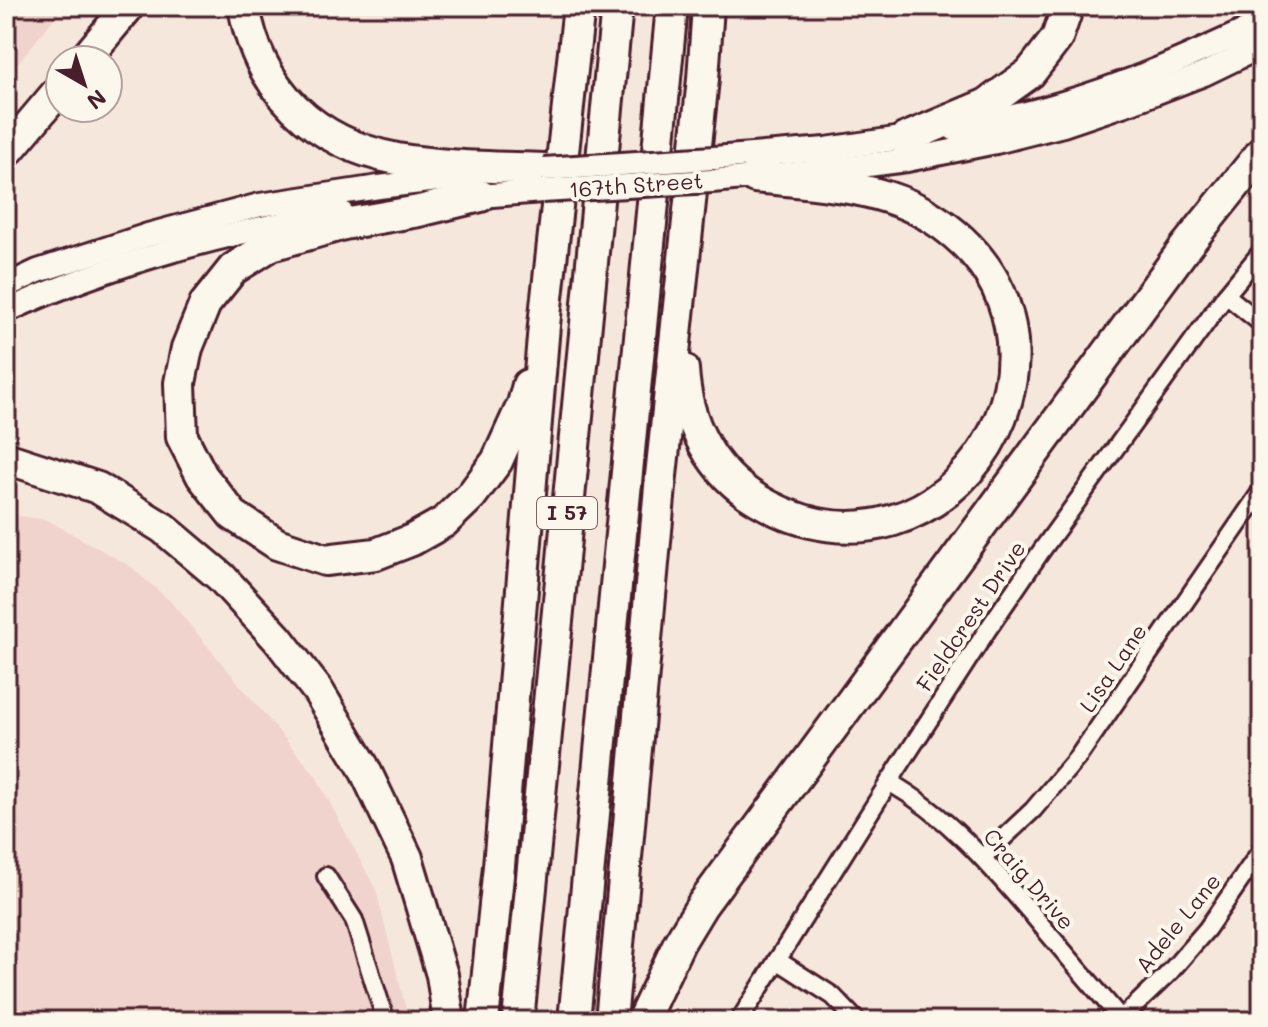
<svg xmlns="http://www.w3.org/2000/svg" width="1268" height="1027" font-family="Mali,sans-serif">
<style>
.built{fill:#efd3cc}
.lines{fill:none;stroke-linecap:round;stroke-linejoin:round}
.minor-casing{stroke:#4a1f2b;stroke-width:22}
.secondary-casing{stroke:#4a1f2b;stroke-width:28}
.motorway-casing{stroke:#4a1f2b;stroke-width:36}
.minor{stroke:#fbf7ec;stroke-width:16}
.secondary{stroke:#fbf7ec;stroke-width:22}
.motorway{stroke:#fbf7ec;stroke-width:30}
.secondary-bridge-casing{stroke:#4a1f2b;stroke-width:28;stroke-linecap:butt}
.secondary-bridge{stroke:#fbf7ec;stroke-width:22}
.labels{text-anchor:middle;stroke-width:8;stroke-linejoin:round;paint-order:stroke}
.shield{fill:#fbf7ec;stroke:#7f6065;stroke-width:2}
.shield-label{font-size:20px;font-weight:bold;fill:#4a1f2b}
.street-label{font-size:22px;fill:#4a1f2b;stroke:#fbf7ec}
</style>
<rect width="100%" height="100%" fill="#f6e7dd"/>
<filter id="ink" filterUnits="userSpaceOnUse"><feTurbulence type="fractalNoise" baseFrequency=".0125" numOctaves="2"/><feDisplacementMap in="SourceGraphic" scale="16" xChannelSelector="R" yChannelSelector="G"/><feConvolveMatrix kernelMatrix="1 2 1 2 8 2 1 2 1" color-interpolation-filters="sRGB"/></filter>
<g filter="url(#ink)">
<g class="built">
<polygon points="6,6 64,6 6,78"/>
<polygon points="6,514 47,520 130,566 169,600 315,775 376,890 409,1021 6,1021"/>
</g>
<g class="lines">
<defs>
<g id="minor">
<polyline points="1226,295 1262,324"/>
<path d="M889,782C947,815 989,864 1032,914C1062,950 1092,985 1123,1021"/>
<polyline points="983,857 1033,810 1078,757 1262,490"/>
<polyline points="326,876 354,920 386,1021"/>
<polyline points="777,960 833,996 857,1021"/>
<polyline points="1121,1019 1169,973 1207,929 1262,849"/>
<polyline points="739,1021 889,782 988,629 1042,550 1226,295 1262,251"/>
</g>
<g id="secondary">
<path d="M954,129C988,122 1023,115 1056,105C1127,85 1195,54 1262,23"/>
<polyline points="714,158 826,149 916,136"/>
<polyline points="712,181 829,170 907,160 996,142 1063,125 1134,101 1204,74 1262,46"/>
<polyline points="467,197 542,191"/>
<polyline points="6,286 38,271 148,235 260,205 379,187 471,176"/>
<path d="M6,311C114,262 225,233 341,212"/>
</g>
<g id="motorway">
<path d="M244,6C258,90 314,143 397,159C445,167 495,167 544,169"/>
<polyline points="84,60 129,6"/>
<polyline points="904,139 987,104 1030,73 1057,38 1068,6"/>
<polyline points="6,153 60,89"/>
<polyline points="481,196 419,211 344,224 271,245 233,269 205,304 187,348 180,383 182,437 202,476 233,515 277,544 325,560 376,554 412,540 444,522 471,496 497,461 523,404 528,385"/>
<path d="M683,369C686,422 711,473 758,500C951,614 1118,334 931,217C880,185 813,183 755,177"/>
<polyline points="6,458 98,488 163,528 221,577 278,639 318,691 363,766 407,858 442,975 449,1021"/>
<polyline points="483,1021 499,866 544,325 579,6"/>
<polyline points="518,1021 617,6"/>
<polyline points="574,1021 672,6"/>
<polyline points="611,1021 661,476 703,79 708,6"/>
<polyline points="642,1021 679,943 702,905 1187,245 1262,152"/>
</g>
</defs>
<use href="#minor" class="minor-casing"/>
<use href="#secondary" class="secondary-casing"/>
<use href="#motorway" class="motorway-casing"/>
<use href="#minor" class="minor"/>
<use href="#secondary" class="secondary"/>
<use href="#motorway" class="motorway"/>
<defs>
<g id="secondary-bridge">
<polyline points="544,169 714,158"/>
<polyline points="542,191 712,181"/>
</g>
</defs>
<use href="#secondary-bridge" class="secondary-bridge-casing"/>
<use href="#secondary-bridge" class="secondary-bridge"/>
</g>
</g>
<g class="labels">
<rect class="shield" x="537" y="497" width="60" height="32" rx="6"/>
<g class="shield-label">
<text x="567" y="520">I 57</text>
</g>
<g class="street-label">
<text transform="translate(636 185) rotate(-4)" y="8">167th Street</text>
<text transform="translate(971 616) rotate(-56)" y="8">Fieldcrest Drive</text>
<text transform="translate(1113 668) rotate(-56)" y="8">Lisa Lane</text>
<text transform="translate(1029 879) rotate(49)" y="8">Craig Drive</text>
<text transform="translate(1178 923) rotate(-51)" y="8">Adele Lane</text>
</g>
</g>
<rect width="1268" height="1027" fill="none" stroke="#fbf7ec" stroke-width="32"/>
<rect x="16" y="16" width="1236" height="995" fill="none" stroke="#4a1f2b" stroke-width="3" filter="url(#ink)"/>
<g transform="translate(84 84) rotate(141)"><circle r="38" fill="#fbf7ec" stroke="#b4a19f" stroke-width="2"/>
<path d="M0-6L14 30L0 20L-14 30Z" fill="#4a1f2b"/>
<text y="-12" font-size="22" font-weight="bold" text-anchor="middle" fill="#4a1f2b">N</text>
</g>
</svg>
